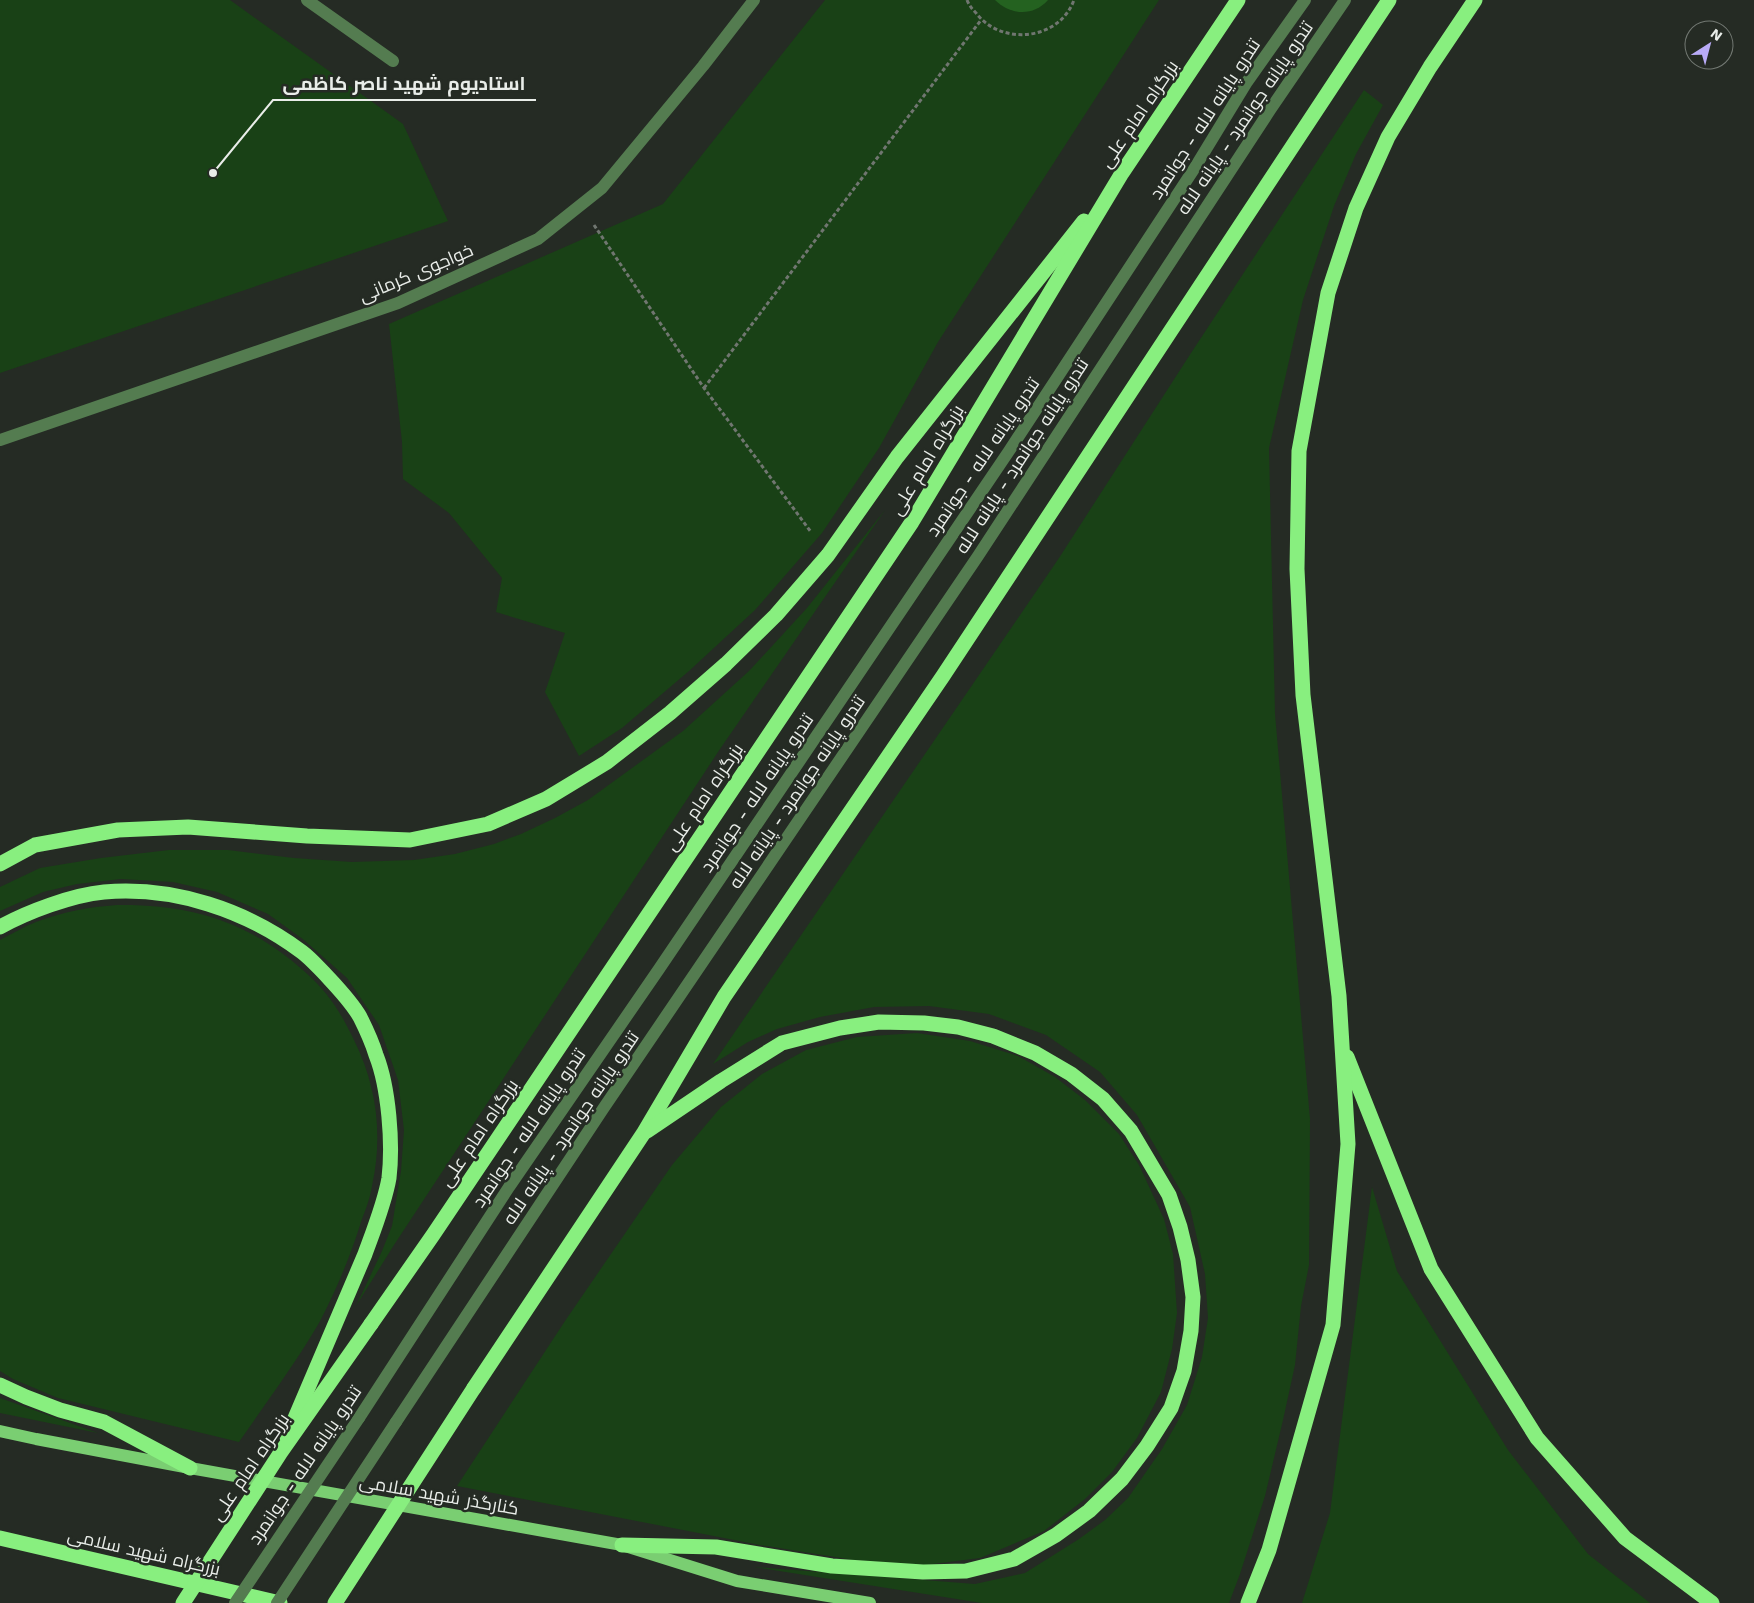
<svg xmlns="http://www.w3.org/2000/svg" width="1754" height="1603" font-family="'Work Sans',Cairo,sans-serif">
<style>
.green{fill:#194116}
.water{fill:#246220}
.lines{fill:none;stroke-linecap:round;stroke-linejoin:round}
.path{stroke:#707670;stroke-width:3;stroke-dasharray:4 2.5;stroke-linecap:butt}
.minor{stroke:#547c50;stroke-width:12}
.major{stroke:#7ace72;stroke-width:12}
.highway{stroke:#88ef7f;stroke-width:15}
.minor-bridge{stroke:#547c50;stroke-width:12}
.highway-bridge{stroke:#88ef7f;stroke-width:15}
.labels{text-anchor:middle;stroke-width:5;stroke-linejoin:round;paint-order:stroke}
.street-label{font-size:18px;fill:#e9ede9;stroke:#252b24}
.leader{fill:none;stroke:#e9ede9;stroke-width:2}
.callout-dot{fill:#e9ede9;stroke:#252b24;stroke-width:2}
.callout-label{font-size:19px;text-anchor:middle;font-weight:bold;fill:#e9ede9;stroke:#252b24;stroke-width:5;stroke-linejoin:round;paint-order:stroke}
</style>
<rect width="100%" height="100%" fill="#252b24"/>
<g class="green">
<polygon points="0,0 230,0 403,124 448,221 0,373"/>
<polygon points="825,0 1159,0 938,342 879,448 822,533 755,610 689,671 622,728 579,756 545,692 565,633 496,612 502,578 449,513 403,479 402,442 389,324 663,204"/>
<polygon points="1364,90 1383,105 1356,154 1334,206 1303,300 1269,448 1275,714 1310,1119 1309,1265 1301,1306 1295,1365 1283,1420 1265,1496 1240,1574 1229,1603 982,1603 754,1567 975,1584 1025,1573 1079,1539 1105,1520 1128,1498 1162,1449 1187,1405 1202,1357 1208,1318 1205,1274 1190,1207 1137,1115 1100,1072 1046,1035 989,1014 929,1006 874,1007 820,1017 777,1029 748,1042 713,1064 1059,558 1191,353"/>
<polygon points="885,510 720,749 394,1245 356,1306 382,1251 392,1226 401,1171 404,1130 398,1080 379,1025 347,978 304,940 268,914 217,892 173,882 121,879 77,884 43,892 0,911 0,887 40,868 101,858 169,850 228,850 294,858 352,862 414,860 455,854 494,844 521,834 555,818 588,800 683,731 749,671 807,608"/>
<path d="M117,905C190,904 248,921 304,971C328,992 340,1011 354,1040C377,1086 383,1136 372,1186C370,1199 365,1211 361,1222C350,1257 336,1291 319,1323C295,1364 266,1403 239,1442L58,1398L13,1379L0,1371V940C12,934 23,927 36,922C62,912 89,907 117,905Z"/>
<polygon points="917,1033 970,1041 1018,1056 1055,1077 1085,1100 1119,1134 1139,1165 1164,1219 1173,1254 1177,1313 1172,1349 1161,1392 1137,1438 1112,1472 1085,1499 1044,1531 980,1558 925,1565 854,1560 760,1545 457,1486 565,1321 672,1165 721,1107 762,1074 806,1050 857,1037"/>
<polygon points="1372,1187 1397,1271 1508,1450 1588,1554 1650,1603 1302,1603 1330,1513"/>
<polygon points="0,1398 98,1433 0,1413"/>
</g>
<path class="water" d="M995,0H1048C1033,17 1010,15 995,0Z"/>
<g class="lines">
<g class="path">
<path d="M967,0C969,5 972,9 976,13C1001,46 1059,41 1074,0"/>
<polyline points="594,225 704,388 811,532"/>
<polyline points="704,388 981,20"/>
</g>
<g class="minor">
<polyline points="307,0 393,61"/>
<polyline points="0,440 398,303 538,239 602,188 703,66 754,0"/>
<polyline points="359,1418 509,1187 659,969 1009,451 1194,169 1247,82 1305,0"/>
<polyline points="396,1422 603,1109 978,556 1270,110 1345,0"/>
</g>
<polyline class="major" points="0,1431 36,1439 190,1468 622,1545 737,1581 870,1603"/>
<g class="highway">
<polyline points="0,864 35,845 118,830 188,827 307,836 410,840 488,824 546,799 607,762 670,713 726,664 776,615 828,555 897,457 1084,221"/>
<path d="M0,927C27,912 72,895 104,892C174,886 246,910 302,952C310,958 317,966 324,973C336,986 351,1001 360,1017C366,1029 372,1042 376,1055C389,1088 393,1144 389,1178C385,1202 373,1232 365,1254L287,1437"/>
<polyline points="1347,1057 1431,1269 1537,1438 1625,1538 1712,1603"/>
<polyline points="371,1324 433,1235 912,522 1122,173 1238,0"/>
<polyline points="0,1385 26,1397 60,1410 104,1422 190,1468"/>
<polyline points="474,1388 643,1134 724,997 943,676 1389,0"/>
<polyline points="0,1538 280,1603"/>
<polyline points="622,1545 716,1547 832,1566 923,1572 966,1571 1014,1559 1056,1535 1089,1511 1122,1479 1147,1446 1171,1408 1184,1371 1191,1331 1193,1297 1188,1260 1180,1227 1169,1195 1131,1131 1103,1099 1071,1074 1035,1053 993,1036 958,1027 924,1023 879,1022 840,1028 782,1043 721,1081 647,1131"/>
<polyline points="1248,1603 1269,1550 1333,1325 1348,1144 1339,996 1303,695 1297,569 1299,451 1328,293 1356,208 1388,137 1430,67 1475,0"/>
</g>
<g class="minor-bridge">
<polyline points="235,1603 359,1418"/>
<polyline points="277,1603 396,1422"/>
</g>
<g class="highway-bridge">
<polyline points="183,1603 281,1452 371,1324"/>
<polyline points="335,1603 474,1388"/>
</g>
</g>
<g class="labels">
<g class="street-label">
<text transform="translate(1139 114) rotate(-56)" y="6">بزرگراه امام علی</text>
<text transform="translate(1245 118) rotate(-56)" y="6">تندرو پایانه جوانمرد - پایانه لاله</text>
<text transform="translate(1205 119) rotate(-57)" y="6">تندرو پایانه لاله - جوانمرد</text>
<text transform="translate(416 273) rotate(-23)" y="6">خواجوی کرمانی</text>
<text transform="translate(1022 456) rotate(-57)" y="6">تندرو پایانه جوانمرد - پایانه لاله</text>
<text transform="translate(983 457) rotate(-56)" y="6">تندرو پایانه لاله - جوانمرد</text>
<text transform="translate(927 460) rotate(-59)" y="6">بزرگراه امام علی</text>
<text transform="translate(797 792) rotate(-56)" y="6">تندرو پایانه جوانمرد - پایانه لاله</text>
<text transform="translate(757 793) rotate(-56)" y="6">تندرو پایانه لاله - جوانمرد</text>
<text transform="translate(704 797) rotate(-56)" y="6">بزرگراه امام علی</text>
<text transform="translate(529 1128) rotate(-56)" y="6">تندرو پایانه لاله - جوانمرد</text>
<text transform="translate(571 1128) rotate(-56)" y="6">تندرو پایانه جوانمرد - پایانه لاله</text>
<text transform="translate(479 1133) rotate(-56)" y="6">بزرگراه امام علی</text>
<text transform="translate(305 1465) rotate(-56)" y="6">تندرو پایانه لاله - جوانمرد</text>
<text transform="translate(250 1467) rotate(-56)" y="6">بزرگراه امام علی</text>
<text transform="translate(439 1495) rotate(10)" y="6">کنارگذر شهید سلامی</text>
<text transform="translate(144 1552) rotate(13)" y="6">بزرگراه شهید سلامی</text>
</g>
</g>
<path class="leader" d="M213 173L273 100H536"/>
<circle class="callout-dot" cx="213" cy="173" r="5"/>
<g class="callout-label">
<text x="404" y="90">استادیوم شهید ناصر کاظمی</text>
</g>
<g transform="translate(1709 45) rotate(36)"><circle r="24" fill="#252b24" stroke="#737973"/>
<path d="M0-4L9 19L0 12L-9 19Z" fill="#b9abf7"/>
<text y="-8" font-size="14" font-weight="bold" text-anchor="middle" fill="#e9ede9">N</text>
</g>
</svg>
